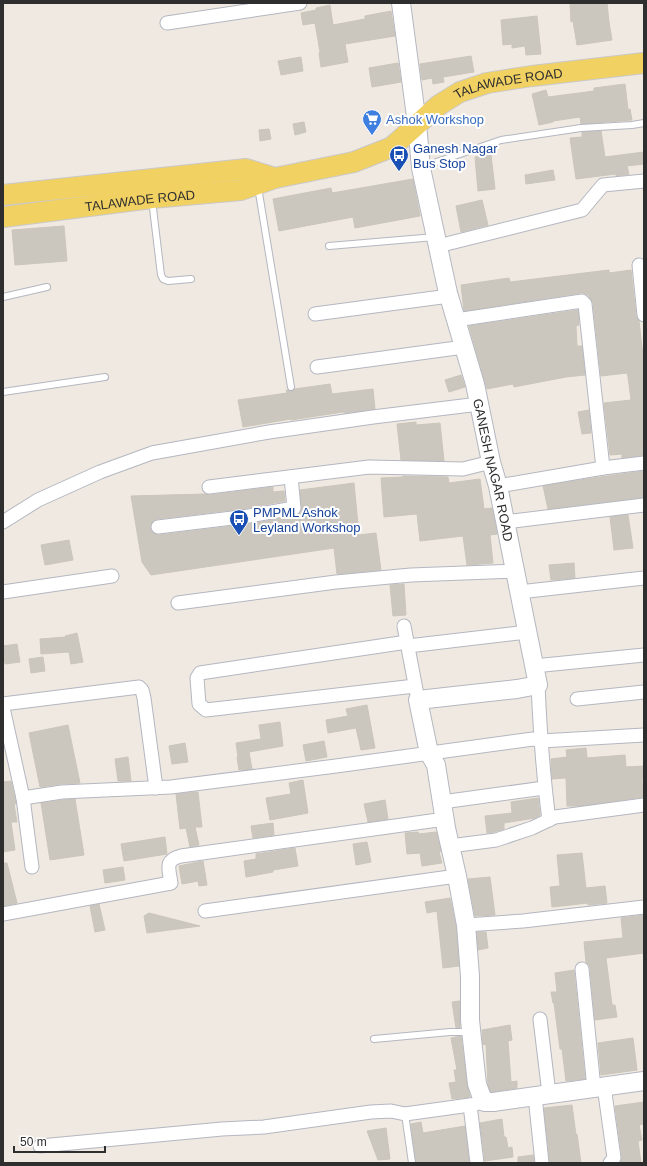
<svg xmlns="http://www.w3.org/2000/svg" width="647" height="1166" font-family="Helvetica,sans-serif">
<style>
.building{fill:#cbc7bf;stroke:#cbc5ba}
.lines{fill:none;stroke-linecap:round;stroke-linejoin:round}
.lane-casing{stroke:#b4b7c1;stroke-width:8}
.street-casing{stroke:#b4b7c1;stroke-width:15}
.secondary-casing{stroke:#b4b7c1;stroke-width:20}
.primary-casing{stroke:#c9c9c9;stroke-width:22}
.lane{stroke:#fff;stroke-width:6}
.street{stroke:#fff;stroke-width:13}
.secondary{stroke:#fff;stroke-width:18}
.primary{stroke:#f2d163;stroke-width:20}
.labels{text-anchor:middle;stroke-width:4;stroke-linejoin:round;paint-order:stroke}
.street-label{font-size:13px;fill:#2e2e2e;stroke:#fff}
.shop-label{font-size:13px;fill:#366cbe;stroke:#fff;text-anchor:start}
.transit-label{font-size:13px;fill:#164399;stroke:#fff;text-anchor:start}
</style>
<rect width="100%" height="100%" fill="#efe9e1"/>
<g class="building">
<polygon points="570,3 607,3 609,22 612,40 577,45 573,21 571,22"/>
<polygon points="330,5 333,25 365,19 365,16 391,11 395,36 345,44 348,62 321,67 319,53 320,52 315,23 303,25 301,13 316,10 316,8"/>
<polygon points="537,16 541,54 526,55 525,46 512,48 512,44 503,45 501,20"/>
<polygon points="471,56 474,72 443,77 444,82 433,84 432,78 422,80 420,64"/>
<polygon points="301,57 303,71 281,75 278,61"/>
<polygon points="398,63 401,82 372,87 369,68"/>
<polygon points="625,84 628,110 630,109 632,120 581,124 580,117 553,121 553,122 539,125 532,94 546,90 548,97 594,91 594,88"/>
<polygon points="304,122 306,132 295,135 293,124"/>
<polygon points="269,129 271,139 260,141 259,130"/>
<polygon points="601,131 605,157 644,152 644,164 627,166 629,174 616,176 616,174 576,179 570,138 582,137 582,132"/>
<polygon points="491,155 495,189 478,191 475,157"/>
<polygon points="553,170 555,180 526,184 525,175"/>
<polygon points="413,179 420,216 355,228 353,217 279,231 273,199 331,188 332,193"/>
<polygon points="482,200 488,225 461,232 456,206"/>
<polygon points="64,226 67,261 15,265 12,230"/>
<polygon points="609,270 609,273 631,270 636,316 639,321 644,365 644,455 622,458 622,454 610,455 604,403 631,400 628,377 627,373 601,376 593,303 588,295 584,293 581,293 464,311 461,285 509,278 510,282"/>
<polygon points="578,310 579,325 576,326 577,346 582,346 585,375 566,377 514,387 513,384 487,389 469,326"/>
<polygon points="461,375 465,387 449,392 445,380"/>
<polygon points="330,384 332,394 373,389 375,409 344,413 343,412 291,420 291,419 243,427 238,400 287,393 286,390 291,391 295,389"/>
<polygon points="589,410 591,433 582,434 578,412"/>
<polygon points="416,422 416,425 440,423 444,461 401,460 397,424"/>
<polygon points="644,471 644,497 548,509 543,486 593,478"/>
<polygon points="403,476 448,477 449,483 480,479 484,509 492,508 497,534 490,535 493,563 467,565 463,536 420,541 417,514 384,517 381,478 403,477"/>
<polygon points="354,483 359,535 376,533 381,570 337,574 334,548 151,575 142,562 131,496 205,494 210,495 273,487 273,492 284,491 285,501 248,508 157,519 154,520 151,524 150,528 151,531 155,534 159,535 250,524 295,516 299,514 301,511 300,490"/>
<polygon points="628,515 633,548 614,550 610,517"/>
<polygon points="69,540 73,560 45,565 41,545"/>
<polygon points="574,563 575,578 551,580 549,565"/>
<polygon points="404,584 406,615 393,616 390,585"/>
<polygon points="77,633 83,662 71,664 69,652 41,654 40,639 66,637 65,636"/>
<polygon points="17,644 20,662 5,664 3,646"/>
<polygon points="43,657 45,671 31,673 29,659"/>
<polygon points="367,705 375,748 361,750 356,728 328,733 326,720 348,716 346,709"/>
<polygon points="280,722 283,746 249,752 252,769 239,770 237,757 238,757 236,743 261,739 259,725"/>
<polygon points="68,725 80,783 61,784 40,787 29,733"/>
<polygon points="324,741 327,757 306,761 303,745"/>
<polygon points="185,743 188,762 172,764 169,746"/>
<polygon points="586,748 587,758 625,755 626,767 644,766 644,778 642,779 643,797 579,806 567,806 566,778 552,779 551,759 567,757 566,750"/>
<polygon points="128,757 131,781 118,781 115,759"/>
<polygon points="303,780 308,813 270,820 266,798 291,794 289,783"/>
<polygon points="11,781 15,799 16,804 14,804 17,822 11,822 15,850 3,852 3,782"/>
<polygon points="198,792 202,827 195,827 199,845 190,847 186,828 180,829 176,794"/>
<polygon points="538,798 540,815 535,818 504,823 504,829 494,832 487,833 485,816 512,813 511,802"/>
<polygon points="75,799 84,855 50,860 41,803 63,800"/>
<polygon points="385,800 388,819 368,822 364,804"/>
<polygon points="273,823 274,835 253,838 251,826"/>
<polygon points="418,832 419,834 436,832 441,851 439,852 442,863 422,866 420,853 407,854 405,833"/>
<polygon points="165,837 167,854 124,861 121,844"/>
<polygon points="367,842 371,862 356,865 353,844"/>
<polygon points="295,848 298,866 273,870 273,872 246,877 244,861 256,859 256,854"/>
<polygon points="582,853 586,888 605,886 607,903 588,905 588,903 552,907 550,887 560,886 557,855"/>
<polygon points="203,861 207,885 199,886 198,881 182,884 179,866"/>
<polygon points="3,863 7,863 17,903 3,906"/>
<polygon points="123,867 125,880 105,883 103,870"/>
<polygon points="490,877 495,915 475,916 468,879"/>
<polygon points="450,898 456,926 459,966 443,968 437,911 427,913 425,902"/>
<polygon points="99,904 105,930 95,932 90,906"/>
<polygon points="149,913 200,926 147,933 144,916"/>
<polygon points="644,915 644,953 606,958 612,1005 615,1005 617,1017 595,1020 590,968 589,965 586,962 584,942 623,938 621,918"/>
<polygon points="477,932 486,932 488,948 478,950"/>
<polygon points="574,970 585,1079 566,1081 562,1049 560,1049 554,1003 553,1003 551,992 557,992 555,973"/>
<polygon points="460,1001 460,1028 456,1028 452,1002"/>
<polygon points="510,1025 512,1040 508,1041 511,1082 517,1081 517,1088 491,1092 488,1085 486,1044 483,1045 482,1030"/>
<polygon points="461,1036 467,1085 470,1097 452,1099 449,1083 456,1082 454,1070 457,1070 451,1038"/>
<polygon points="633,1038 637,1070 601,1075 598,1043"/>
<polygon points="644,1102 644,1124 639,1125 642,1140 638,1141 641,1163 620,1163 622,1157 615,1106"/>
<polygon points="572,1105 576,1135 577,1134 581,1163 550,1163 544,1108"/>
<polygon points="502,1119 504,1137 506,1137 508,1148 512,1147 513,1157 485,1161 480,1123"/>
<polygon points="421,1122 423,1133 465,1126 469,1163 416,1163 411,1124"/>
<polygon points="386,1128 390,1159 378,1160 367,1131"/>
<polygon points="533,1155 534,1163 518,1163 518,1157"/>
</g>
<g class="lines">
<defs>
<g id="lane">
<polyline points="422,167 501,140 581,128 632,125 644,123"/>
<polyline points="258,187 291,387"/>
<polyline points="152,200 161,275 163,279 168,281 191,279"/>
<polyline points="329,246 435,237"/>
<polyline points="3,297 47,287"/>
<polyline points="3,392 105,377"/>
<polyline points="374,1039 450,1032 470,1032"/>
<polyline points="405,1114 412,1163"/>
</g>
<g id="street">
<polyline points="167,23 300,3"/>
<polyline points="438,246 582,210 603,185 644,181"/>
<polyline points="639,265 644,315"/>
<polyline points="315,314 449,296"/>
<polyline points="456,320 582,301 585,304 603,468"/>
<polyline points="317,367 464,347"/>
<polyline points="498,486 603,468 644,463"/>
<polyline points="209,487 369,467 463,469 491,462"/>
<polyline points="3,522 38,500 100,472 152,453 269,432 373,417 479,404"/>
<polyline points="505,522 644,505"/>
<polyline points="158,527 249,516 294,508 291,477"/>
<polyline points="3,592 112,576"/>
<polyline points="519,592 644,578"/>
<polyline points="178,603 336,582 411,575 515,571"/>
<polyline points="404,626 417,695"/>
<polyline points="407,642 200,673 197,678 199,704 206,710 415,686"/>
<polyline points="408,646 527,632"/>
<polyline points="534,666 644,655"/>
<path d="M538,685C540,730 543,775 549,820"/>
<polyline points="577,699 644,692"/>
<polyline points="3,704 139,687 142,690 144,698 156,788"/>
<polyline points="3,708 23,798 32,867"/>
<polyline points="23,798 62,792 83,791 171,787 336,766 533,739 541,741 644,735"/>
<polyline points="442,802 544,788"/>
<polyline points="450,846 496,840 532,828 555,817 644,805"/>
<polyline points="205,911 457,876"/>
<path d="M3,914L171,883C169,869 164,860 181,856L445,819"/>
<polyline points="466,925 523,921 644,907"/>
<polyline points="582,969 594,1088"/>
<polyline points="540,1019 549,1094"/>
<polyline points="604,1086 614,1158 610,1163"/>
<polyline points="535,1096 542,1163"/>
<polyline points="470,1105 477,1163"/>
<polyline points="40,1146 222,1129 264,1127 371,1112 391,1111 405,1114 470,1105 485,1102"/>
</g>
<g id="secondary">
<path id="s1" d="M401,3L417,124L421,168L448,293L475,384L491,462L498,486L538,685L517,689L418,700L429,753L436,765L446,828L457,876L466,925L470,976V1020L472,1039L477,1084L481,1095L485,1102H493L644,1081"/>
</g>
<g id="primary">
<polyline points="3,195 246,169 275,178"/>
<path id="s2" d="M3,217L152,198L241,190L275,178L354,162L392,147L439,105L460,92L487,83L532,76L644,63"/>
</g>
</defs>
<use href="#lane" class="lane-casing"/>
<use href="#street" class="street-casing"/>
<use href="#secondary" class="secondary-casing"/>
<use href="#primary" class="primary-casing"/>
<use href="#lane" class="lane"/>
<use href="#street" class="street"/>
<use href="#secondary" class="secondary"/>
<use href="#primary" class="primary"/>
</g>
<defs>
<symbol id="supermarket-pin" viewBox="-11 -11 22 30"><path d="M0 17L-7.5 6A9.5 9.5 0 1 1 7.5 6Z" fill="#3f7fe0" stroke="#fff"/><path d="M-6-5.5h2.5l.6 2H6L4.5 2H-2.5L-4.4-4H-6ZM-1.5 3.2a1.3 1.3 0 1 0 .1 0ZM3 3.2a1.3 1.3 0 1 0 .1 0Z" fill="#fff"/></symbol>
<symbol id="bus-pin" viewBox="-11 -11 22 30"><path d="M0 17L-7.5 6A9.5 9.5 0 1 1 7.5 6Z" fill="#1a4fb4" stroke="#fff"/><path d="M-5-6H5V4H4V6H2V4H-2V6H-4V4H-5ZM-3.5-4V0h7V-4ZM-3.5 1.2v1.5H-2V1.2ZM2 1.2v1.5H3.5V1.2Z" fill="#fff"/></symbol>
</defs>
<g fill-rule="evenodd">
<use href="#supermarket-pin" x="361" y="108" width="22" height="30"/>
<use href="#bus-pin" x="388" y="144" width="22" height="30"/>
<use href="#bus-pin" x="228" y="508" width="22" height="30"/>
</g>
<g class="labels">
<g class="street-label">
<text dy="5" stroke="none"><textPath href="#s2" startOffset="534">TALAWADE ROAD</textPath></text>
<text dy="5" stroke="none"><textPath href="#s2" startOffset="138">TALAWADE ROAD</textPath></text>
<text dy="5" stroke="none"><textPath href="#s1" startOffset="477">GANESH NAGAR ROAD</textPath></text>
</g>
<g class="shop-label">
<text x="386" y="124">Ashok Workshop</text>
</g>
<g class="transit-label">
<text x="413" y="153">Ganesh Nagar<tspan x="413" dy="15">Bus Stop</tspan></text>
<text x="253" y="517">PMPML Ashok<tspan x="253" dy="15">Leyland Workshop</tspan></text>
</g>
</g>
<rect width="647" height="1166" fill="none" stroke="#2e2e2e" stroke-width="8"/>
<path d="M14 1146v6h91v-6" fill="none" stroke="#2e2e2e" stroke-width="2"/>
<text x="20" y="1146" font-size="12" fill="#2e2e2e" stroke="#ffffff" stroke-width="3" paint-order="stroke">50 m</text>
</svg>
